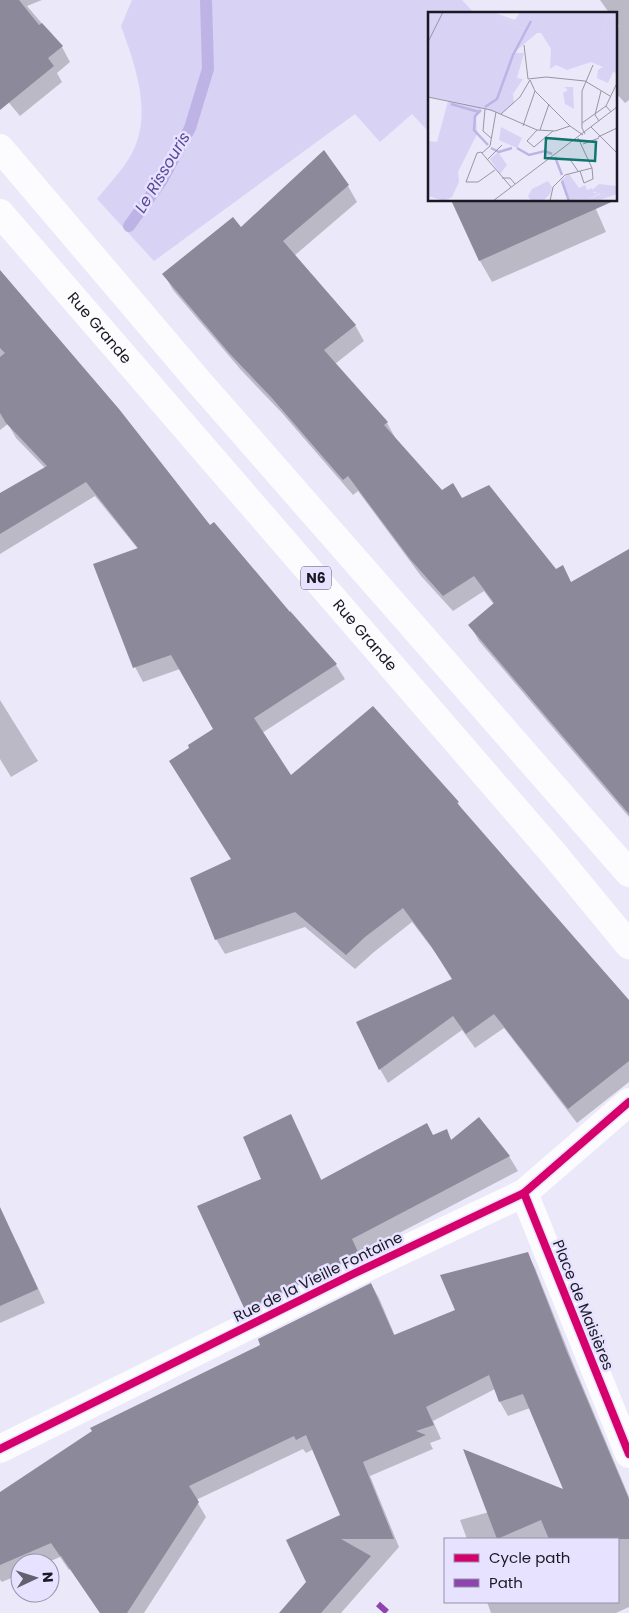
<svg xmlns="http://www.w3.org/2000/svg" width="629" height="1613" font-family="Poppins,sans-serif">
<style>
.grass{fill:#d8d2f5}
.shadow{fill:#0003}
.lines{fill:none;stroke-linecap:round;stroke-linejoin:round}
.stream{stroke:#bdb4e5;stroke-width:12}
.building{fill:#8c899a}
.minor{stroke:#fcfcfe;stroke-width:28}
.major{stroke:#fcfcfe;stroke-width:28}
.quiet{stroke:#8e44ad;stroke-width:6;stroke-dasharray:12 6;stroke-linecap:butt}
.cycleway-casing{stroke:#e6e2ff;stroke-width:11}
.cycleway{stroke:#d6006c;stroke-width:8}
.labels{text-anchor:middle;stroke-width:5;stroke-linejoin:round;paint-order:stroke}
.shield{fill:#e6e2ff;stroke:#585566;stroke-width:1}
.shield-label{font-size:14px;font-weight:bold;fill:#1b1825}
.street-label{font-size:15px;fill:#1b1825;stroke:#e6e2ff}
.water-label{font-size:16px;font-style:italic;fill:#5b4795;stroke:#e6e2ff}
.inset-river{fill:none;stroke:#bdb4e5;stroke-width:2.5}
.inset-road{fill:none;stroke:#9895a4;stroke-width:1}
.view{fill:#0f766e;fill-opacity:0.15;stroke:#0f766e;stroke-width:2.5}
.inset-edge{fill:none;stroke:#1b1825;stroke-width:2.5}
</style>
<rect width="100%" height="100%" fill="#ebe8f9"/>
<path class="grass" d="M132,0H462L475,14H429V132L412,114L380,142L355,114L154,261L97,199C107,186 119,174 128,160C155,118 136,68 121,26Z"/>
<g class="shadow">
<polygon points="0,0 42,0 27,6 62,47 70,62 57,73 62,82 20,116 0,92"/>
<polygon points="600,0 629,0 629,100 625,103 615,92 615,29 619,26 615,20 615,14 610,14"/>
<polygon points="348,186 357,202 294,256 355,325 364,341 335,364 387,423 396,439 442,491 462,499 572,583 629,551 629,817 479,641 470,625 494,605 484,591 453,611 421,576 358,491 353,495 282,413 241,370 173,290 164,274 241,229"/>
<polygon points="451,200 592,200 606,232 492,282 480,261 458,213"/>
<polygon points="0,279 210,527 290,613 336,665 345,679 262,733 290,777 372,708 458,803 462,810 629,1002 629,1082 577,1123 504,1028 475,1048 462,1030 388,1083 380,1069 453,980 441,960 412,922 374,952 355,969 305,927 225,954 216,939 232,860 215,729 180,669 143,682 135,667 138,549 95,496 0,554 0,494 45,468 16,438 8,424 0,430"/>
<polygon points="0,700 38,761 11,777 0,759"/>
<polygon points="290,1116 299,1131 322,1181 446,1131 452,1141 509,1156 518,1171 359,1254 366,1269 254,1324 246,1310 199,1206 263,1180"/>
<polygon points="10,1231 18,1245 45,1303 0,1323 0,1236"/>
<polygon points="527,1254 535,1268 575,1368 629,1497 629,1607 616,1613 491,1613 487,1602 618,1602 618,1539 467,1539 460,1520 566,1491 530,1408 508,1416 500,1402 495,1389 433,1421 441,1439 430,1443 433,1449 370,1476 399,1547 341,1613 293,1613 342,1516 314,1449 306,1453 303,1449 196,1500 206,1517 144,1613 100,1613 70,1569 69,1570 60,1557 46,1563 20,1563 20,1574 2,1582 0,1580 0,1494 371,1284 379,1298 395,1336 457,1311"/>
</g>
<g class="lines">
<polyline class="stream" points="129,226 162,180 190,128 208,69 206,0"/>
</g>
<g class="building">
<polygon points="0,0 19,0 39,25 42,23 63,46 48,58 54,66 0,110"/>
<polygon points="324,150 349,185 283,241 356,325 324,350 388,422 384,425 442,490 453,483 462,498 489,485 556,569 563,565 571,582 629,549 629,814 468,625 494,603 474,576 443,596 410,559 348,476 343,480 271,397 230,354 162,274 233,217 241,227"/>
<polygon points="451,200 616,200 479,261"/>
<polygon points="0,270 119,409 210,525 214,522 290,612 290,611 337,664 254,718 291,775 373,706 459,802 457,803 629,1000 629,1061 568,1109 494,1014 466,1034 453,1016 379,1070 356,1022 452,979 431,946 403,908 365,937 346,955 295,912 215,940 190,878 231,859 169,761 189,748 188,745 213,729 171,655 133,668 93,564 138,548 86,482 0,534 0,493 47,466 6,423 0,413 0,357 5,353 0,348"/>
<polygon points="291,1114 321,1180 427,1123 433,1135 447,1129 451,1140 479,1117 510,1156 352,1239 359,1254 245,1310 197,1206 261,1179 243,1137"/>
<polygon points="0,1207 38,1289 0,1306"/>
<polygon points="528,1252 567,1352 629,1499 629,1539 549,1539 541,1520 497,1539 463,1449 563,1489 523,1394 499,1402 489,1375 426,1407 434,1425 416,1431 426,1435 363,1462 394,1539 341,1539 371,1556 321,1613 279,1613 306,1582 286,1540 340,1515 306,1435 296,1440 294,1436 189,1486 199,1502 127,1613 100,1613 61,1556 60,1556 51,1543 0,1565 0,1492 92,1431 90,1428 260,1345 258,1339 371,1283 394,1335 455,1310 440,1275"/>
</g>
<g class="lines">
<g class="minor">
<polyline points="524,1193 629,1454"/>
<polyline points="0,1449 353,1274 524,1193 629,1102"/>
</g>
<g class="major">
<polyline points="0,148 199,382 629,873"/>
<path id="s1" d="M0,213L554,854L629,945"/>
</g>
<polyline class="quiet" points="378,1604 388,1613"/>
<defs>
<g id="cycleway">
<polyline points="524,1193 629,1454"/>
<polyline points="0,1449 353,1274 524,1193 629,1102"/>
</g>
</defs>
<use href="#cycleway" class="cycleway-casing"/>
<use href="#cycleway" class="cycleway"/>
</g>
<g class="labels">
<rect class="shield" x="301" y="566.5" width="30" height="23" rx="4"/>
<g class="shield-label">
<text x="316" y="583">N6</text>
</g>
<g class="street-label">
<text dy="5" stroke="none"><textPath href="#s1" startOffset="152">Rue Grande</textPath></text>
<text dy="5" stroke="none"><textPath href="#s1" startOffset="558">Rue Grande</textPath></text>
<text transform="translate(318 1277) rotate(-26)" y="5">Rue de la Vieille Fontaine</text>
<text transform="translate(583 1305) rotate(68)" y="5">Place de Maisières</text>
</g>
<g class="water-label">
<text transform="translate(162 172) rotate(-59)" y="6">Le Rissouris</text>
</g>
</g>
<g transform="translate(428 12)">
<rect width="189" height="189" fill="#ebe8f9"/>
<path d="M65,0L87,8L92,0L107,2L100,16L96,17ZM180,3L189,6L188,32L174,21ZM74,75L85,82L86,91L73,102L53,96L48,103L49,122L30,160L31,170L24,185L16,189L0,184V129L9,130L20,89L56,95L69,87ZM73,115L94,126L89,136L71,128ZM70,140L79,153L72,162L62,147ZM141,162L151,176L157,173L159,178L164,176L166,181H173L156,189H140L133,168ZM120,169L124,175L122,182L115,189H103L100,184L104,177Z" fill="#d8d2f5"/>
<path d="M0,0H65L96,17L103,10L105,0H189V6L180,3L174,21L189,31V61L185,60L180,71L169,66L170,58L175,55L163,50L139,58L128,53L122,57L123,37L113,21H109L89,38L88,41H96L89,66L95,67L85,82L74,75L69,87L56,95L0,85ZM136,75H145L146,97L137,92L135,81L140,78ZM171,172L189,174V182L169,189H156L173,182L163,179Z" fill="#d8d2f5"/>
<path class="inset-river" d="M23,92L51,100M57,95L69,87L85,43L103,9M53,98L47,104L46,118L60,133M63,136L71,140L84,136M89,136L101,143L117,139L124,142M127,145L134,163M134,169L141,189"/>
<path class="inset-road" d="M0,30L15,0M96,33L100,67L118,65L157,69L182,84M102,68L107,79L142,114M0,85L63,98L109,118L127,119L142,114L155,123M57,97L55,119L63,126M183,100L178,94L189,71M73,102L92,85L102,68M171,109L167,103L173,79M154,111L178,94M95,114L107,79M163,115L189,141M109,118L99,129L106,135L125,119M112,118L121,92M157,122L154,116V79L165,53M170,125L189,116M150,126L164,156L165,167L156,171L152,159M155,132L171,126M54,141L62,134L68,100M141,146L150,159M59,148L74,133M67,158L50,170H38L49,141L53,140L83,175M74,166H82L87,172M65,189L189,95M122,189L125,175L137,163L164,156"/>
<path class="view" d="M118,126L168,130L167,149L117,146Z"/>
<rect width="189" height="189" class="inset-edge"/>
</g>
<rect x="444" y="1538" width="175" height="65" fill="#e6e2ff" stroke="#9591a8"/>
<rect x="454" y="1554" width="25" height="8" fill="#d6006c" stroke="#9591a8"/>
<text x="489" y="1563" font-size="15" fill="#1b1825">Cycle path</text>
<rect x="454" y="1579" width="25" height="8" fill="#8e44ad" stroke="#9591a8"/>
<text x="489" y="1588" font-size="15" fill="#1b1825">Path</text>
<g transform="translate(35 1578) rotate(86)"><circle r="24" fill="#e6e2ff" stroke="#9591a8"/>
<path d="M0-4L9 19L0 12L-9 19Z" fill="#64616f"/>
<text y="-8" font-size="14" font-weight="bold" text-anchor="middle" fill="#1b1825">N</text>
</g>
</svg>
